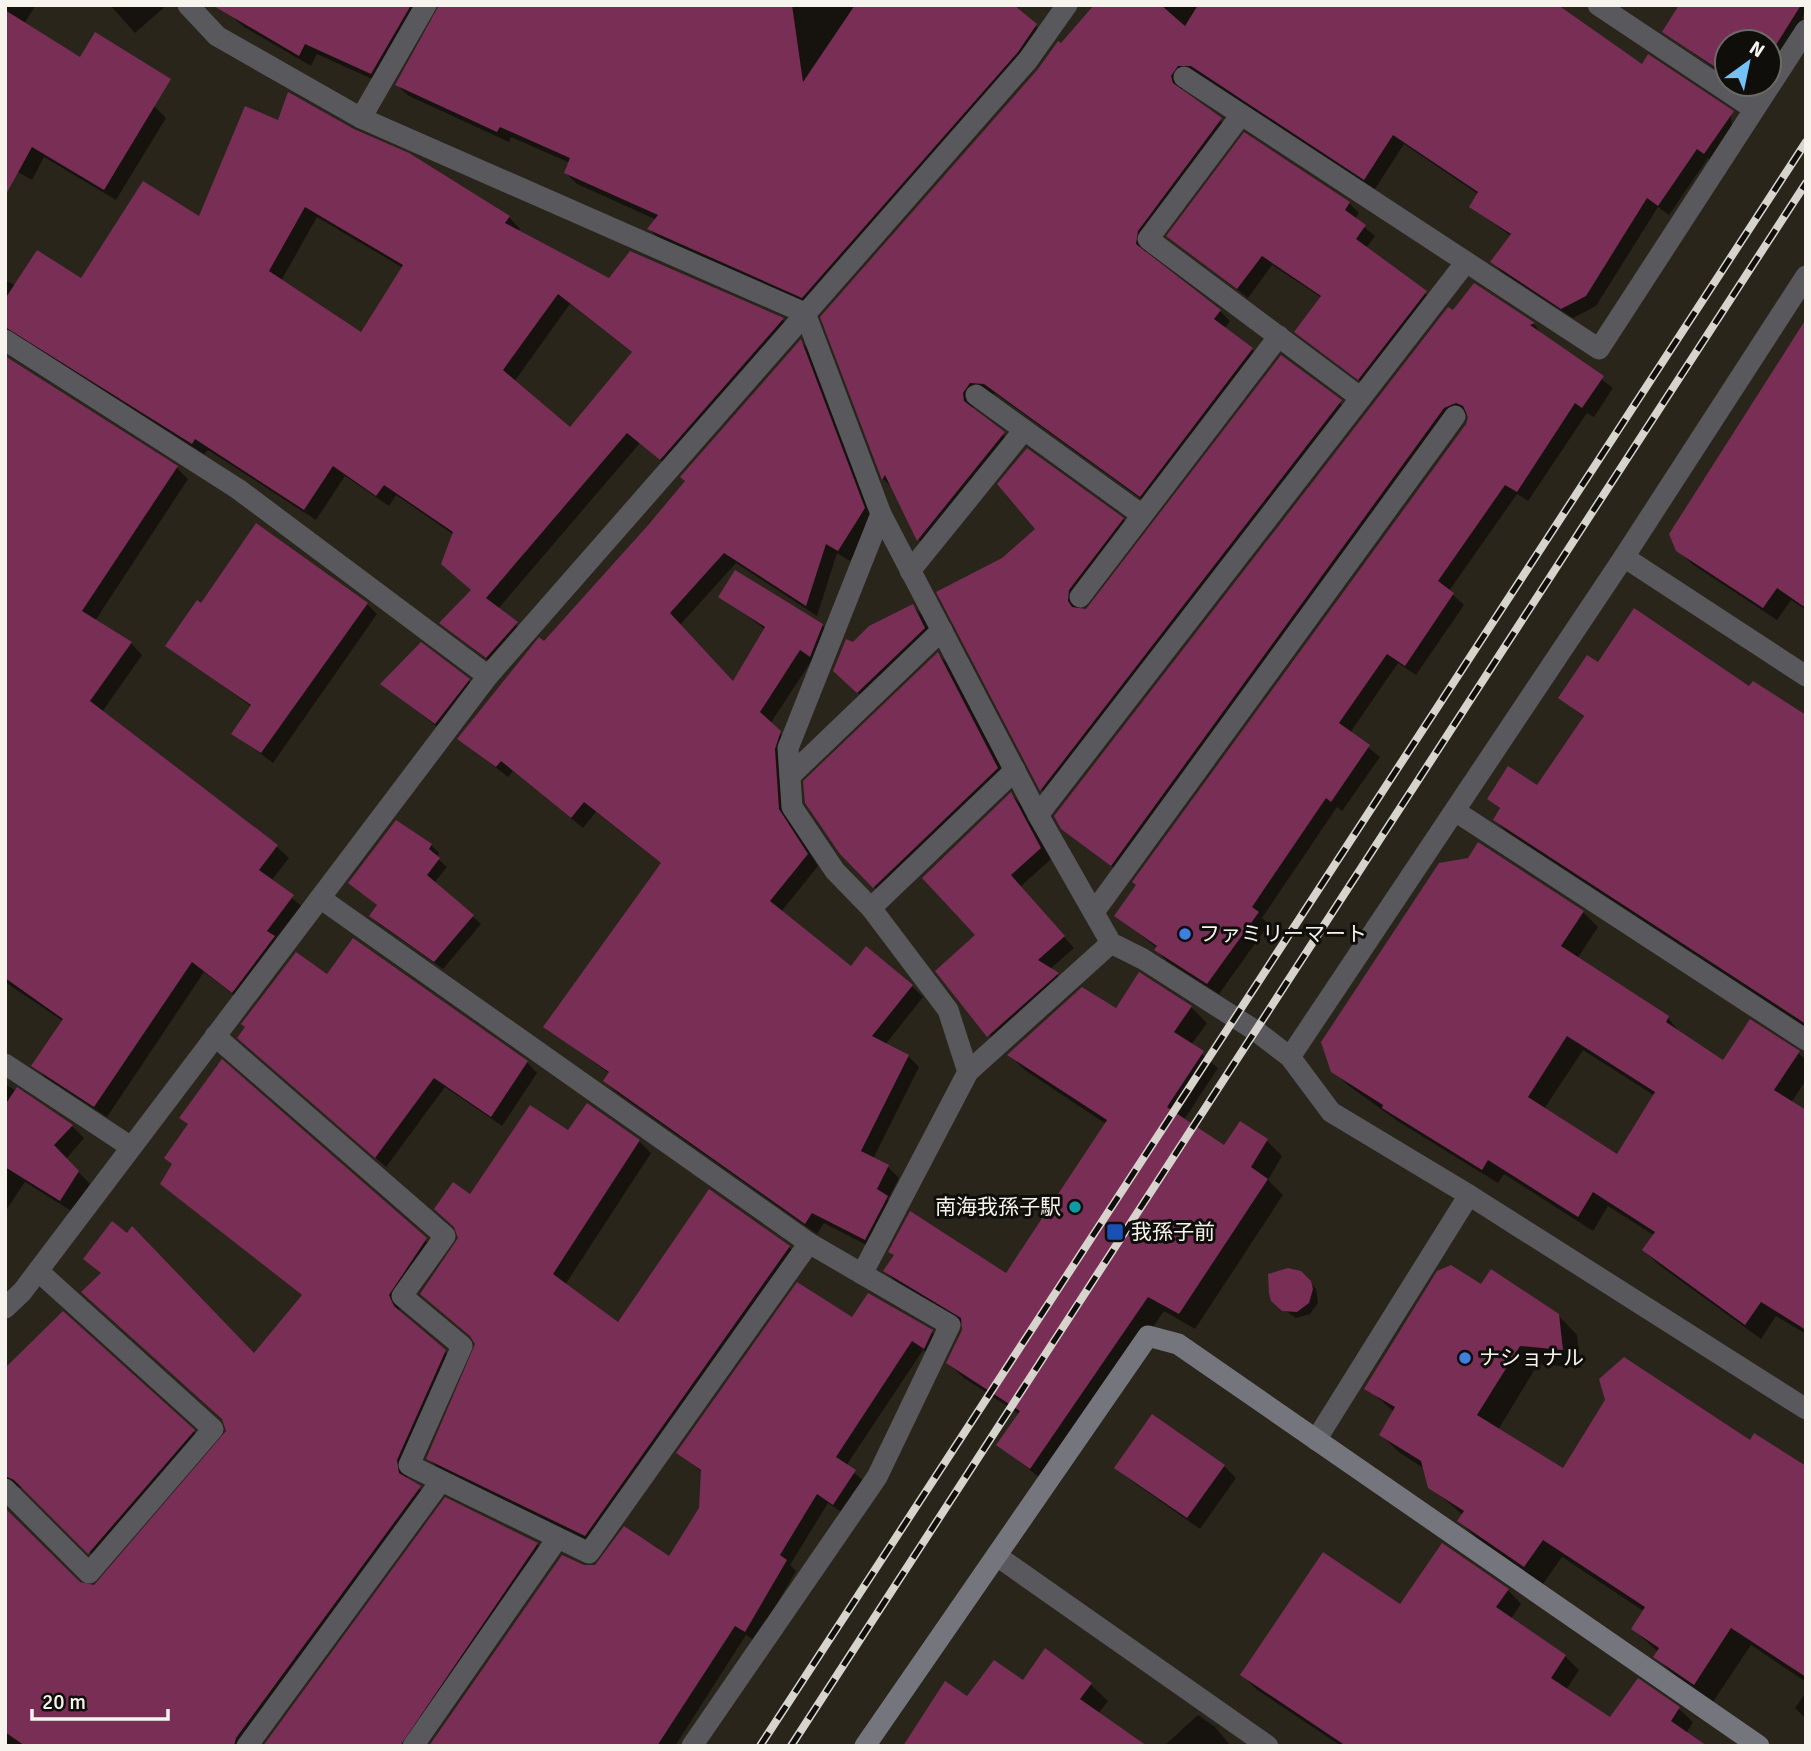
<svg xmlns="http://www.w3.org/2000/svg" width="1811" height="1751" font-family="Signika,'Noto Sans JP',sans-serif">
<style>
.shadow{fill:#0007;fill-rule:evenodd}
.building{fill:#782e55;fill-rule:evenodd}
.lines{fill:none;stroke-linecap:round;stroke-linejoin:round}
.street{stroke:#58585d;stroke-width:21}
.secondary{stroke:#75757d;stroke-width:21}
.rail-casing{stroke:#d7d4cd;stroke-width:8}
.rail{stroke:#100e0a;stroke-width:5;stroke-dasharray:16;stroke-linecap:butt}
.shop-dot{fill:#3f7fe0;stroke:#100e0a;stroke-width:2.5}
.culture-dot{fill:#0f9aa8;stroke:#100e0a;stroke-width:2.5}
.transit-dot{fill:#1a4fb4;stroke:#100e0a;stroke-width:2.5}
.labels{text-anchor:middle;stroke-width:6;stroke-linejoin:round;paint-order:stroke}
.poi-label{font-size:21px;fill:#f7f4ee;stroke:#100e0a;text-anchor:start}
</style>
<rect width="100%" height="100%" fill="#2a251b"/>
<g class="shadow">
<polygon points="5,5 36,5 24,24 154,106 166,118 116,200 44,157 32,180 5,165"/>
<polygon points="110,5 167,5 135,33"/>
<polygon points="219,5 431,5 383,84 317,54 311,66 244,27"/>
<polygon points="439,5 1011,5 1048,37 815,308 661,240 649,229 657,220 577,184 566,173 570,163 511,137 509,142 409,96 397,85"/>
<polygon points="1096,5 1500,5 1642,66 1720,105 1731,115 1733,138 1715,163 1708,158 1669,215 1658,207 1596,306 1573,318 1502,272 1492,261 1511,236 1471,207 1478,194 1404,144 1375,189 1195,73 1182,81 1182,92 1231,129 1147,242 1146,253 1220,311 1230,321 1225,328 1263,359 1151,506 996,394 982,392 973,404 974,410 1014,444 929,550 919,540 893,488 883,479 822,317"/>
<polygon points="1681,5 1806,5 1802,19 1806,22 1769,70 1769,42 1727,42 1727,77 1664,32"/>
<path d="M227,153L509,217L520,229L518,232L609,280L631,253L783,320L795,331L672,470L640,443L498,609L528,635L499,669L441,623L473,590L454,535L396,495L389,506L345,476L316,520L208,450L204,454L25,340L17,338L5,345V280L16,286L81,281L200,219ZM317,217L403,268L361,335L281,281ZM570,304L633,353L570,430L514,382Z"/>
<polygon points="1349,203 1359,213 1355,219 1375,236 1366,248 1436,302 1369,388 1297,332 1322,298 1272,265 1248,298 1169,236"/>
<polygon points="1474,285 1534,324 1542,335 1613,388 1594,417 1587,413 1528,501 1517,494 1449,591 1464,605 1416,675 1398,663 1350,733 1380,757 1342,811 1337,807 1262,918 1269,924 1219,994 1167,961 1156,950 1157,948 1116,916 1467,424 1469,415 1462,414 1123,875 1063,828"/>
<polygon points="1805,334 1806,610 1791,600 1777,620 1692,564 1678,550"/>
<polygon points="801,342 812,352 875,520 850,561 837,553 817,616 736,563 680,625 734,683 766,630 720,596 822,625 833,636 822,666 812,660 770,724 791,744 790,821 818,866 781,912 851,968 912,986 923,997 885,1045 908,1056 919,1067 873,1159 888,1167 899,1178 888,1199 898,1209 876,1250 824,1223 817,1234 616,1092 605,1081 610,1074 545,1027 662,864 596,812 583,828 513,771 508,777 459,739 687,481"/>
<polygon points="1282,357 1350,411 1050,798 1042,790 939,593 1123,519 1132,528 1078,599 1077,610 1085,611"/>
<polygon points="5,358 176,467 188,479 95,621 131,643 142,655 102,712 277,847 289,858 271,881 304,908 244,1003 204,972 107,1117 45,1077 34,1065 63,1021 5,982"/>
<polygon points="367,604 377,614 273,763 234,734 252,707 168,646 201,605"/>
<polygon points="913,606 925,618 937,641 870,704 847,683 853,644"/>
<polygon points="938,654 947,663 1007,777 883,896 841,853"/>
<polygon points="1598,664 1749,689 1806,718 1806,1027 1506,831 1495,820 1501,810 1489,799 1538,788 1585,718 1560,698"/>
<polygon points="468,680 480,692 448,735 382,684"/>
<polygon points="1011,794 1022,805 1051,859 1020,887 1074,948 1050,969 1068,984 999,1046 937,971 977,936"/>
<polygon points="431,845 439,853 436,857 447,867 434,883 481,924 443,969 379,924 371,916 378,906 358,890"/>
<path d="M1583,912L1598,927L1577,959L1668,1018L1682,1035L1724,1062L1798,1053L1806,1060V1080L1791,1103L1806,1112V1334L1776,1316L1761,1339L1659,1265L1644,1250L1655,1236L1608,1206L1593,1231L1504,1174L1498,1183L1399,1122L1349,1086L1333,1071ZM1583,1050L1655,1096L1618,1156L1544,1109Z"/>
<polygon points="1140,975 1191,1007 1207,1023 1191,1045 1218,1068 1184,1120 1224,1148 1267,1141 1282,1156 1268,1180 1283,1195 1195,1329 1164,1311 1046,1483 999,1445 1019,1414 964,1378 948,1363 964,1330 963,1324 901,1286 885,1271 895,1256 890,1252 1006,1276 1106,1124 1025,1070 1009,1055 1117,1011"/>
<polygon points="327,977 527,1062 537,1073 502,1126 445,1087 386,1167 250,1048"/>
<polygon points="222,1062 436,1250 401,1299 399,1311 455,1361 406,1471 408,1480 430,1497 248,1746 5,1746 5,1510 79,1584 93,1588 225,1438 227,1425 102,1274 85,1259 254,1355 303,1296 162,1184 174,1165 189,1125 181,1118"/>
<polygon points="5,1084 72,1126 84,1138 66,1159 90,1184 73,1212 25,1182 5,1212"/>
<polygon points="568,1133 639,1141 651,1153 565,1285 618,1324 789,1247 801,1259 597,1547 440,1470 428,1458 477,1344 460,1239 470,1197"/>
<polygon points="1310,1283 1316,1289 1318,1303 1310,1314 1296,1318 1279,1306"/>
<polygon points="1481,1286 1558,1315 1577,1335 1581,1368 1538,1364 1498,1430 1563,1470 1750,1442 1806,1469 1806,1682 1751,1645 1713,1702 1674,1675 1655,1656 1658,1652 1633,1629 1645,1612 1562,1557 1543,1584 1478,1539 1459,1521 1463,1515 1430,1487 1425,1469 1400,1453 1381,1435 1394,1412 1367,1388"/>
<polygon points="853,1319 932,1332 942,1342 935,1357 923,1350 846,1466 865,1482 844,1514 828,1503 790,1565 796,1571 755,1641 746,1635 675,1746 431,1746 583,1567 670,1559 701,1509 703,1473 678,1453"/>
<polygon points="5,1369 193,1431 204,1442 100,1562 27,1489 13,1486 5,1490"/>
<polygon points="1224,1466 1236,1478 1200,1529 1129,1479 1117,1467"/>
<polygon points="446,1500 537,1544 547,1554 414,1746 266,1746"/>
<polygon points="1508,1590 1521,1604 1511,1619 1565,1656 1579,1670 1566,1690 1610,1720 1679,1709 1693,1722 1685,1735 1699,1746 1341,1746 1256,1689 1242,1675 1401,1606"/>
<polygon points="1023,1683 1090,1684 1108,1701 1098,1714 968,1699"/>
<polygon points="1806,1692 1806,1719 1795,1708"/>
<polygon points="1198,1715 1215,1727 1231,1746 1164,1746"/>
</g>
<g class="building">
<polygon points="212,5 411,5 371,74 305,44 299,56"/>
<polygon points="439,5 792,5 803,82 855,5 1014,5 1037,24 1018,52 802,298 647,229 658,215 564,173 570,158 500,127 497,132 395,85"/>
<polygon points="1094,5 1161,5 1185,26 1198,5 1558,5 1642,64 1648,54 1734,111 1704,154 1697,149 1658,206 1647,198 1586,296 1561,309 1490,262 1511,234 1469,207 1478,192 1393,135 1364,180 1191,66 1178,66 1171,76 1173,83 1222,118 1138,231 1136,244 1221,310 1214,319 1253,348 1140,497 984,384 970,383 963,393 964,401 1005,432 917,541 885,475 882,480 820,317 1038,69 1058,41 1061,43"/>
<polygon points="1679,5 1801,5 1769,56 1769,42 1727,42 1727,75 1662,32"/>
<polygon points="5,10 80,57 95,32 171,79 104,190 32,147 5,196"/>
<path d="M288,92L354,129L409,153L510,216L505,223L609,278L630,251L784,318L660,460L627,433L486,598L518,622L486,658L439,623L471,590L441,564L453,532L384,485L376,496L333,466L304,510L195,439L192,444L5,327V299L37,250L81,278L143,181L199,216L245,106L278,120ZM305,207L403,265L361,332L269,271ZM558,294L632,352L570,427L503,370Z"/>
<polygon points="1244,132 1350,202 1345,210 1366,225 1356,239 1427,291 1358,380 1294,332 1321,296 1262,256 1237,289 1166,236"/>
<polygon points="1474,283 1535,323 1530,325 1604,376 1582,408 1575,403 1517,492 1505,485 1438,581 1454,593 1405,666 1387,654 1339,723 1370,745 1331,802 1326,798 1252,907 1259,912 1207,984 1154,950 1157,946 1114,916 1136,885 1132,882 1466,424 1468,417 1463,406 1456,403 1444,408 1111,866 1061,829 1054,816 1448,307 1453,310"/>
<polygon points="1806,319 1806,608 1777,588 1763,608 1676,551 1669,534"/>
<polygon points="801,339 865,508 838,551 826,544 806,606 724,553 670,613 733,681 765,627 718,597 735,570 823,624 810,657 800,650 760,712 781,731 775,749 779,809 808,854 770,901 851,966 866,946 913,985 872,1036 909,1055 861,1151 889,1165 877,1189 888,1196 865,1240 812,1213 805,1224 603,1081 609,1072 543,1027 661,863 584,802 571,818 501,761 496,767 457,739 539,637 544,641 649,524 685,481 680,477"/>
<polygon points="1281,355 1342,400 1040,791 936,592 1002,558 1035,529 997,484 1027,448 1124,518 1069,590 1068,601 1072,607 1086,609"/>
<polygon points="5,356 178,466 82,611 132,642 90,701 278,845 259,870 294,895 267,931 275,936 232,993 192,962 94,1107 31,1066 63,1019 5,978"/>
<polygon points="256,523 368,603 261,753 231,734 251,705 165,646 197,600 201,603"/>
<polygon points="913,604 925,628 857,693 833,671 846,639 853,642 869,626"/>
<polygon points="1634,608 1749,686 1753,681 1806,715 1806,1024 1493,820 1500,808 1487,799 1508,766 1537,785 1584,716 1558,698 1587,655 1598,662"/>
<polygon points="421,642 470,679 435,724 380,684"/>
<polygon points="938,652 998,768 873,888 840,854 805,803 803,781"/>
<polygon points="1011,792 1041,848 1011,875 1065,936 1038,960 1059,973 987,1037 935,971 975,935 922,878"/>
<polygon points="396,820 432,844 429,849 440,858 427,875 474,915 434,962 369,916 377,905 348,883"/>
<path d="M1478,842L1584,911L1561,946L1669,1016L1666,1022L1723,1060L1750,1019L1800,1051L1774,1090L1806,1110V1330L1761,1302L1745,1325L1642,1250L1655,1232L1593,1192L1578,1217L1488,1160L1482,1170L1382,1108L1383,1105L1331,1072L1321,1042L1439,863L1468,858ZM1567,1036L1655,1092L1617,1154L1528,1097Z"/>
<polygon points="353,938 528,1061 491,1117 434,1078 375,1158 237,1038 245,1027 241,1024 296,952 327,974"/>
<polygon points="1139,972 1192,1006 1174,1032 1204,1051 1167,1107 1224,1145 1240,1121 1268,1139 1251,1167 1268,1179 1179,1314 1148,1297 1030,1469 996,1445 1020,1411 946,1363 962,1330 961,1318 883,1271 894,1255 888,1252 910,1211 1006,1273 1107,1120 1007,1055 1082,987 1116,1008"/>
<polygon points="222,1059 427,1238 389,1295 394,1306 446,1350 397,1460 399,1473 421,1486 236,1738 234,1746 25,1746 5,1732 5,1508 80,1582 94,1585 226,1431 222,1419 81,1292 101,1273 83,1259 112,1221 127,1233 132,1226 254,1353 302,1295 160,1184 172,1164 164,1158 188,1124 179,1118"/>
<polygon points="17,1087 73,1125 54,1145 79,1171 60,1201 5,1167 5,1105"/>
<polygon points="587,1103 640,1140 553,1274 618,1322 709,1189 790,1246 585,1536 426,1459 475,1344 470,1336 420,1294 458,1238 454,1227 434,1209 453,1182 470,1194 530,1105 568,1130"/>
<polygon points="1451,1265 1481,1284 1491,1269 1559,1314 1563,1350 1520,1346 1477,1415 1563,1468 1605,1400 1599,1379 1624,1357 1750,1440 1754,1433 1806,1466 1806,1677 1731,1628 1694,1685 1653,1657 1659,1648 1631,1629 1645,1607 1543,1540 1524,1567 1457,1521 1464,1511 1428,1488 1421,1461 1379,1435 1395,1407 1364,1389 1437,1271"/>
<polygon points="1288,1268 1301,1271 1311,1281 1313,1289 1309,1303 1297,1312 1282,1311 1271,1301 1269,1293 1268,1274"/>
<polygon points="797,1282 852,1317 868,1293 933,1330 924,1349 912,1341 836,1457 856,1470 833,1505 817,1494 780,1555 787,1560 745,1632 735,1626 657,1746 429,1746 562,1555 584,1565 595,1565 624,1526 669,1556 699,1508 701,1470 676,1453"/>
<polygon points="63,1311 195,1430 88,1554 14,1480 5,1476 5,1368"/>
<polygon points="1152,1414 1225,1465 1187,1518 1114,1468"/>
<polygon points="445,1497 538,1543 400,1746 263,1746"/>
<polygon points="1442,1543 1509,1589 1496,1607 1566,1655 1551,1678 1610,1717 1638,1678 1680,1707 1671,1721 1707,1746 1346,1746 1240,1675 1323,1552 1400,1604"/>
<polygon points="1045,1648 1092,1683 1080,1699 1147,1746 903,1746 945,1681 967,1696 994,1660 1023,1680"/>
</g>
<g class="lines">
<g class="street">
<polyline points="188,5 217,36 361,118 805,313 881,514 1038,815 1111,943 1143,959 1256,1031 1290,1057 1331,1112 1469,1195 1806,1409"/>
<polyline points="1598,5 1754,109"/>
<polyline points="1184,77 1599,349 1806,30"/>
<polyline points="1241,115 1148,239 1361,398"/>
<polyline points="361,118 426,5"/>
<polyline points="1806,276 1624,557 1806,676"/>
<polyline points="5,340 238,489 488,676"/>
<polyline points="976,395 1142,515"/>
<polyline points="881,514 788,748 792,807 835,871 871,908 948,1010 968,1072"/>
<polyline points="910,571 1024,430"/>
<polyline points="1080,597 1279,336"/>
<polyline points="790,776 942,630"/>
<polyline points="1455,811 1806,1040"/>
<polyline points="1038,815 1466,262"/>
<polyline points="320,898 809,1243 950,1325 877,1477 692,1746"/>
<polyline points="871,908 1015,770"/>
<polyline points="1094,912 1455,416"/>
<polyline points="215,1036 445,1236 402,1296 462,1346 409,1465 589,1553 809,1243"/>
<polyline points="1290,1057 1624,557"/>
<polyline points="5,1064 131,1147"/>
<polyline points="862,1274 968,1072 1111,943"/>
<polyline points="5,1308 22,1292 488,676 1028,60 1067,5"/>
<polyline points="1316,1440 1469,1195"/>
<polyline points="5,1489 89,1573 213,1429 38,1271"/>
<polyline points="997,1556 1268,1746"/>
<polyline points="247,1746 441,1481"/>
<polyline points="413,1746 557,1539"/>
</g>
<polyline class="secondary" points="865,1746 1148,1336 1178,1344 1759,1746"/>
<defs>
<g id="rail">
<polyline points="760,1746 1806,142"/>
<polyline points="791,1746 1806,183"/>
</g>
</defs>
<use href="#rail" class="rail-casing"/>
<use href="#rail" class="rail"/>
</g>
<g class="shop-dot">
<circle cx="1185" cy="934" r="7"/>
<circle cx="1465" cy="1358" r="7"/>
</g>
<circle class="culture-dot" cx="1075" cy="1207" r="7"/>
<rect class="transit-dot" x="1106" y="1223" width="18" height="18" rx="3.5"/>
<g class="labels">
<g class="poi-label">
<text x="1199" y="941">ファミリーマート</text>
<text x="1061" y="1214" text-anchor="end">南海我孫子駅</text>
<text x="1131" y="1239">我孫子前</text>
<text x="1479" y="1365">ナショナル</text>
</g>
</g>
<rect width="1811" height="1751" fill="none" stroke="#f7f4ee" stroke-width="14"/>
<g transform="translate(1748 63) rotate(33)"><circle r="33" fill="#100e0a" stroke="#6c6a65" stroke-width="2"/>
<path d="M0-5L12 26L0 18L-12 26Z" fill="#75c0f6"/>
<text y="-10" font-size="19" font-weight="bold" text-anchor="middle" fill="#f7f4ee">N</text>
</g>
<path d="M32 1709v10h136v-10" fill="none" stroke="#f7f4ee" stroke-width="3.5"/>
<text x="42" y="1709" font-size="21" fill="#f7f4ee" stroke="#100e0a" stroke-width="5" paint-order="stroke">20 m</text>
</svg>
